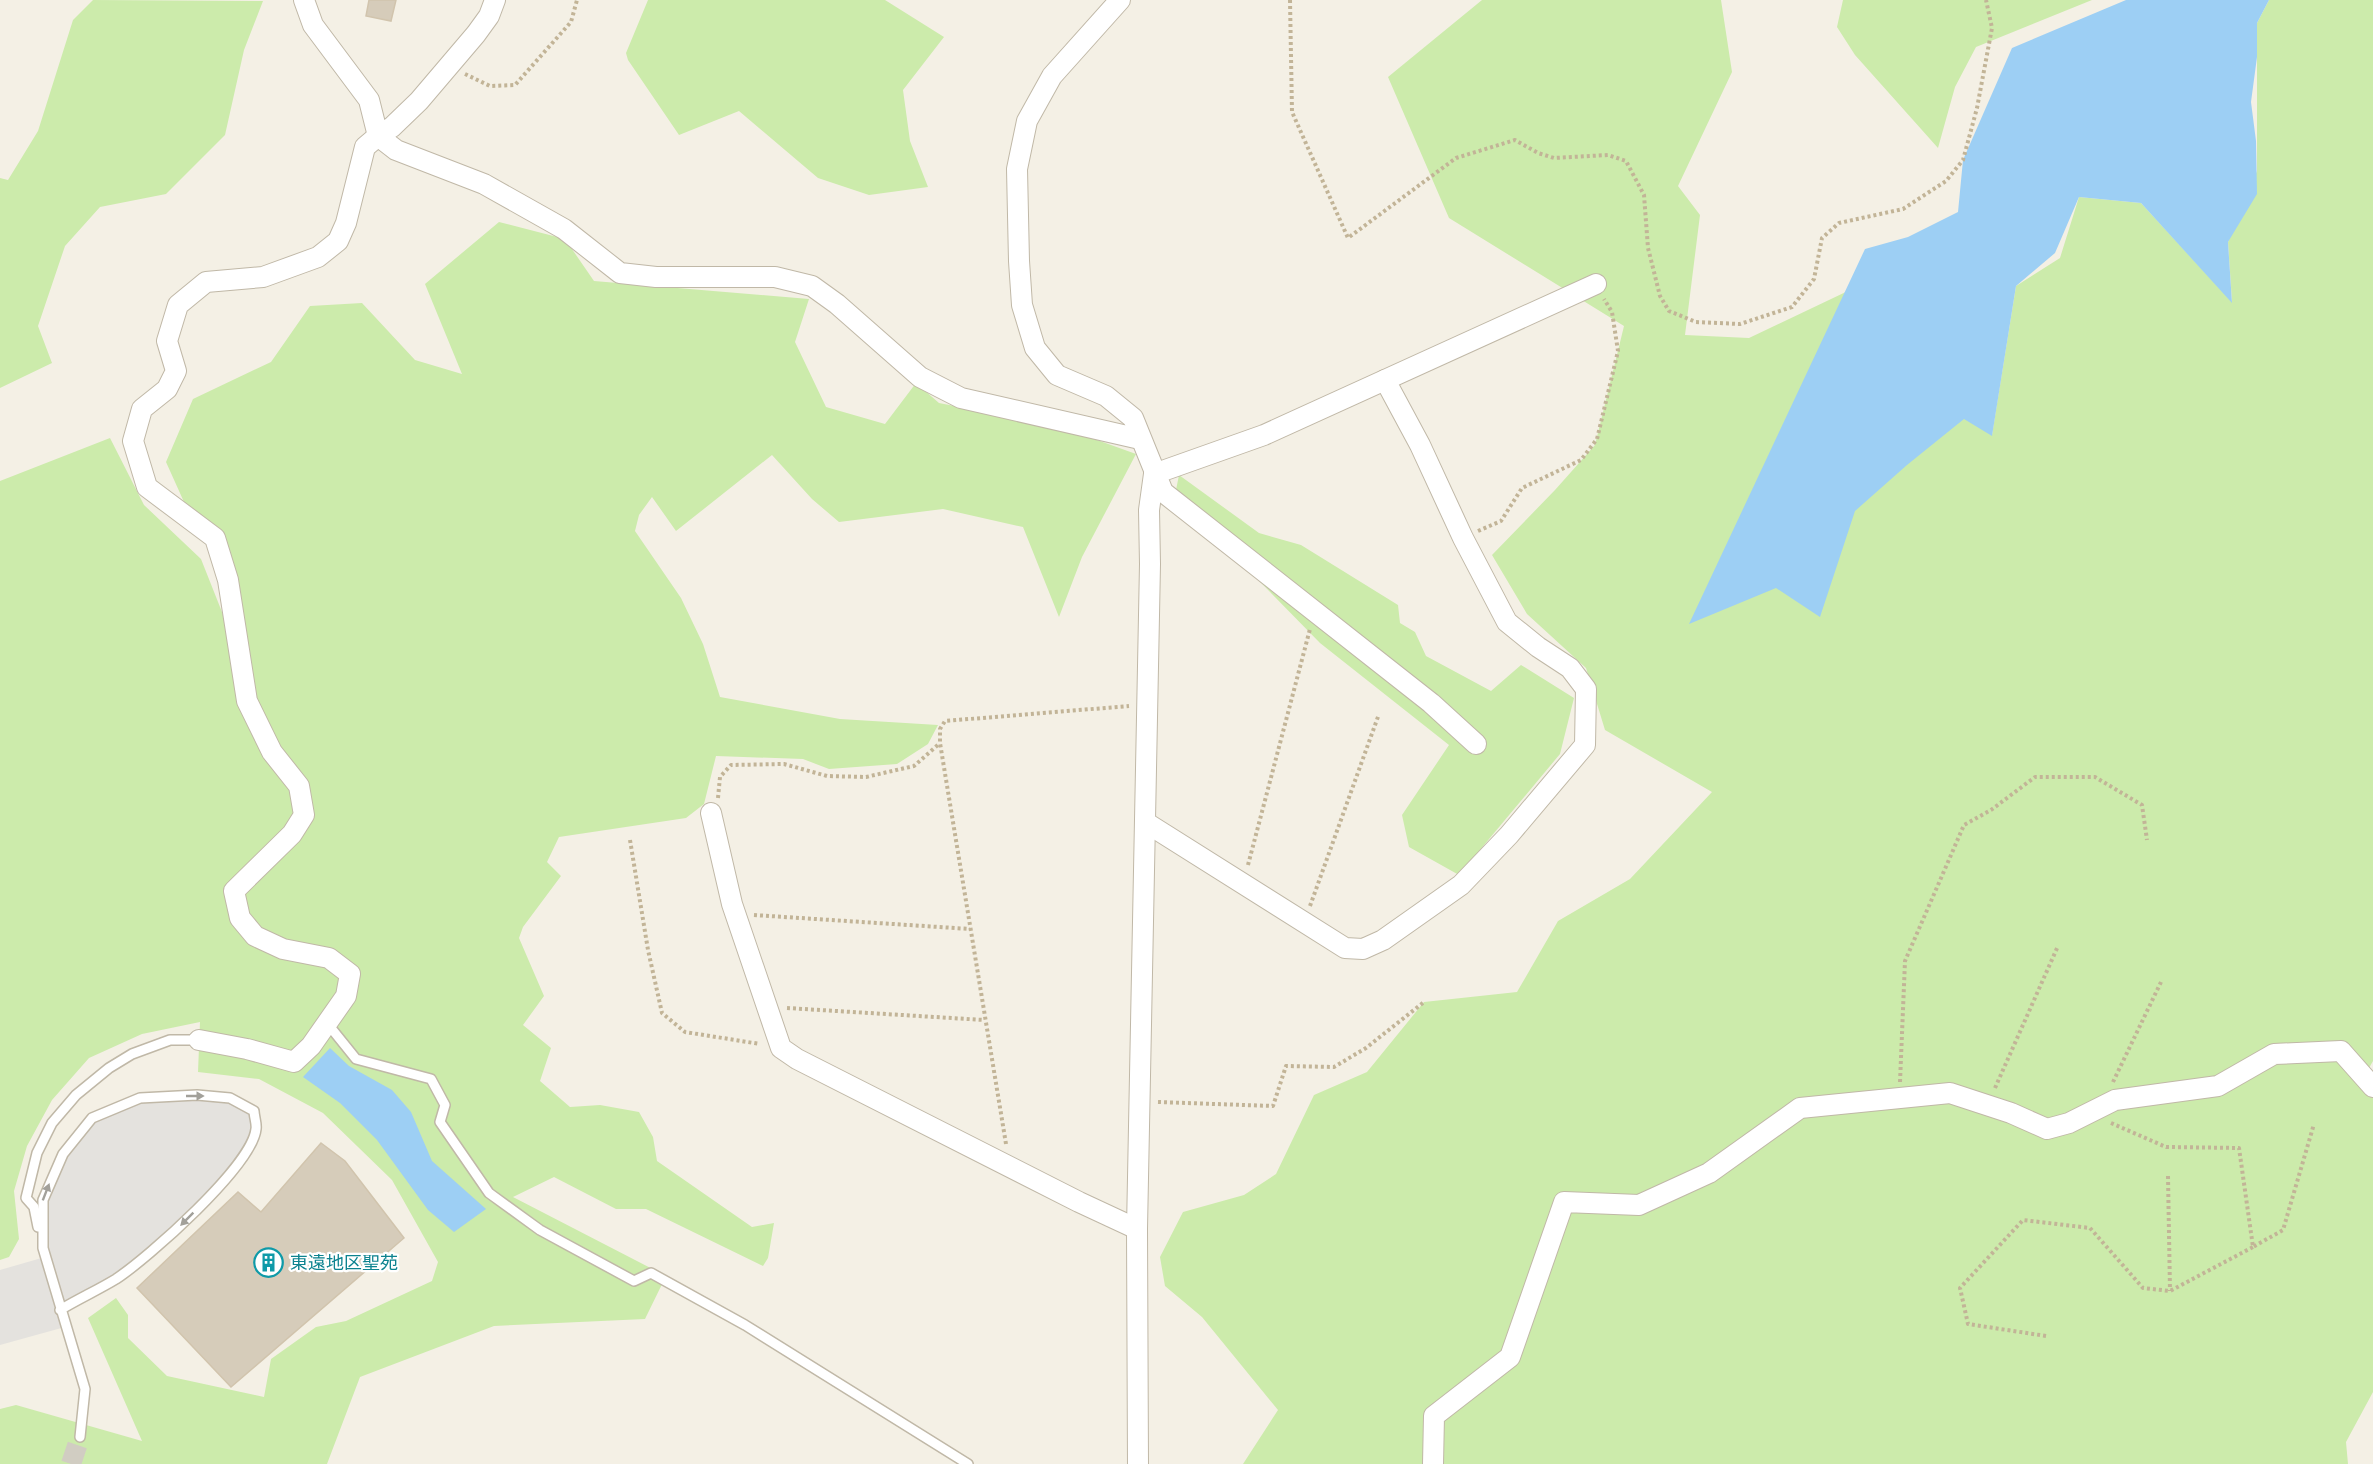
<svg xmlns="http://www.w3.org/2000/svg" width="2373" height="1464" font-family="Mulish,'Noto Sans JP',sans-serif">
<style>
.green{fill:#ccebab}
.parking{fill:#e4e2de}
.water{fill:#9dcff4}
.building{fill:#d6ccba;stroke:#d1c4ad;stroke-width:1.5}
.lines{fill:none;stroke-linecap:round;stroke-linejoin:round}
.minor-tunnel{stroke:#d1cdc2;stroke-width:20;stroke-dasharray:20 10;stroke-linecap:butt}
.service-casing{stroke:#c0b8a7;stroke-width:12}
.minor-casing{stroke:#c0b8a7;stroke-width:22}
.path{stroke:#c2b497;stroke-width:4;stroke-dasharray:3 3;stroke-linecap:butt}
.service{stroke:#fff;stroke-width:9}
.minor{stroke:#fff;stroke-width:20}
.oneway{fill:#a2a09a}
.labels{text-anchor:middle;stroke-width:4.5;stroke-linejoin:round;paint-order:stroke}
.culture-label{font-size:18px;fill:#0d838f;stroke:#fff;text-anchor:start}
</style>
<rect width="100%" height="100%" fill="#f4f0e5"/>
<g class="green">
<polygon points="93,0 263,1 244,50 225,135 166,194 100,207 65,246 38,326 52,363 0,388 0,178 8,180 38,131 73,20"/>
<polygon points="648,0 885,0 944,37 903,90 910,141 928,187 869,195 818,178 739,111 679,135 628,60 626,53"/>
<polygon points="1482,0 1721,0 1732,72 1678,186 1700,215 1685,335 1749,338 1892,270 1992,435 2016,286 2060,258 2079,197 2141,203 2232,302 2228,242 2257,171 2257,23 2269,0 2373,0 2373,1061 2369,1068 2373,1074 2373,1392 2346,1442 2348,1464 1243,1464 1278,1410 1202,1317 1165,1286 1160,1257 1183,1212 1244,1195 1276,1174 1314,1095 1367,1072 1424,1002 1517,992 1558,921 1630,879 1712,792 1605,730 1586,668 1527,614 1492,555 1555,490 1595,445 1624,326 1449,218 1388,77"/>
<polygon points="1843,0 2092,0 1976,47 1955,87 1938,148 1855,55 1837,27"/>
<polygon points="499,222 565,239 594,281 809,299 795,342 826,407 885,424 916,383 939,403 1061,427 1136,454 1082,557 1059,617 1023,527 943,509 839,522 812,499 772,455 676,531 652,497 639,515 635,531 681,598 703,644 720,697 840,719 938,725 928,744 897,764 829,769 803,759 716,756 704,804 686,818 559,837 547,862 561,876 523,927 519,938 544,996 523,1025 551,1048 540,1081 570,1107 600,1105 639,1112 653,1137 657,1161 752,1227 774,1223 768,1258 763,1266 646,1209 616,1209 554,1177 513,1197 666,1276 645,1319 494,1326 360,1377 327,1464 0,1464 0,1409 16,1405 142,1441 88,1318 116,1298 128,1315 128,1338 167,1376 264,1397 271,1359 316,1327 346,1321 432,1281 438,1262 392,1180 323,1113 259,1079 198,1072 200,1022 142,1034 89,1058 52,1100 27,1146 14,1191 19,1239 9,1257 0,1260 0,481 110,438 144,505 201,559 239,655 222,559 193,522 166,462 193,399 271,362 310,306 362,303 415,360 462,374 425,284"/>
<polygon points="1179,475 1259,533 1301,545 1398,605 1400,623 1415,632 1426,656 1491,691 1521,665 1574,698 1560,754 1459,875 1409,847 1402,815 1449,745 1320,643 1175,495"/>
</g>
<polygon class="parking" points="140,1098 230,1098 254,1111 256,1129 248,1148 155,1250 60,1310 65,1327 0,1345 0,1270 45,1257 43,1200 63,1154 92,1118"/>
<g class="water">
<polygon points="2126,0 2269,0 2257,23 2257,57 2251,102 2256,141 2257,194 2228,242 2232,303 2141,203 2079,197 2055,253 2016,286 1992,436 1964,419 1907,465 1855,511 1820,617 1776,588 1689,624 1865,249 1908,237 1958,212 1963,160 2012,48"/>
<polygon points="330,1048 349,1066 392,1090 411,1112 432,1161 486,1209 454,1232 428,1210 377,1140 340,1103 303,1077"/>
</g>
<g class="building">
<polygon points="369,0 396,0 391,21 366,16"/>
<polygon points="321,1143 345,1161 404,1238 231,1387 137,1288 238,1192 261,1212"/>
</g>
<g class="lines">
<polyline class="minor-tunnel" points="71,1464 80,1437"/>
<defs>
<g id="service">
<polyline points="327,1023 356,1059 431,1079 445,1105 440,1122 489,1193 540,1230 634,1281 651,1273 745,1325 968,1464"/>
<polyline points="38,1227 34,1207 26,1198 37,1153 52,1123 76,1095 109,1068 132,1054 170,1040 199,1040"/>
<path d="M60,1310C78,1299 98,1290 116,1279C148,1258 252,1166 256,1129C257,1124 254,1116 254,1111L230,1098L197,1095L140,1098L92,1118L63,1154L43,1200V1248L85,1389L80,1437"/>
</g>
<g id="minor">
<polyline points="304,0 313,25 369,100 378,136 396,150 484,184 564,229 620,273 656,277 775,277 812,286 837,304 920,377 961,398 1140,439"/>
<polyline points="1120,0 1052,76 1027,121 1017,169 1019,261 1022,305 1035,348 1057,375 1106,396 1133,418 1163,492 1431,703 1476,744"/>
<polyline points="1154,474 1264,435 1596,284"/>
<polyline points="711,813 732,904 781,1048 797,1059 1079,1202 1137,1229"/>
<polyline points="1145,822 1345,948 1363,949 1383,940 1461,885 1509,835 1585,745 1586,689 1570,668 1538,647 1507,622 1463,538 1420,445 1385,380"/>
<polyline points="199,1040 247,1049 294,1062 311,1046 346,996 350,974 329,958 283,949 255,936 240,918 234,891 292,834 304,815 299,786 272,752 247,701 228,580 215,538 147,487 133,441 142,409 167,389 176,371 167,341 178,305 206,282 263,277 318,257 338,241 346,223 365,147 378,136 392,127 419,101 476,34 489,16 495,0"/>
<polyline points="1138,1464 1137,1229 1150,564 1149,510 1154,474"/>
<polyline points="1433,1464 1434,1416 1510,1357 1564,1202 1639,1205 1709,1173 1800,1108 1950,1093 2011,1113 2047,1129 2069,1123 2115,1100 2218,1086 2274,1054 2341,1051 2373,1087"/>
</g>
</defs>
<use href="#service" class="service-casing"/>
<use href="#minor" class="minor-casing"/>
<g class="path">
<polyline points="1290,0 1292,112 1348,238 1456,158 1515,140 1538,153 1554,158 1608,155 1626,161 1644,195 1648,248 1660,296 1669,311 1696,322 1740,324 1792,307 1814,279 1822,238 1839,223 1903,209 1946,181 1963,160 1977,108 1992,28 1986,0"/>
<polyline points="465,74 490,86 515,85 571,22 577,0"/>
<polyline points="1478,531 1501,521 1522,488 1581,460 1597,439 1618,351 1612,312 1604,299"/>
<polyline points="718,798 720,777 731,765 784,764 827,776 866,777 914,766 940,743"/>
<polyline points="630,840 648,950 662,1013 685,1032 760,1044"/>
<polyline points="1248,865 1310,629"/>
<polyline points="1310,906 1379,714"/>
<polyline points="754,915 970,929"/>
<polyline points="787,1008 984,1020"/>
<polyline points="1900,1082 1905,961 1964,825 1991,810 2035,777 2095,777 2142,805 2147,840"/>
<polyline points="2113,1082 2161,982"/>
<polyline points="1995,1088 2058,946"/>
<polyline points="1158,1102 1273,1106 1286,1066 1334,1067 1366,1048 1424,1002"/>
<polyline points="2111,1123 2166,1147 2239,1148 2253,1247 2283,1230 2314,1124"/>
<polyline points="1006,1144 940,743 940,729 945,721 1129,706"/>
<polyline points="2168,1176 2170,1291"/>
<polyline points="2046,1336 1968,1324 1960,1288 2023,1220 2090,1228 2143,1288 2170,1291 2253,1247"/>
</g>
<use href="#service" class="service"/>
<use href="#minor" class="minor"/>
</g>
<defs><path id="oneway-solid" d="M-6-.8H1V-3.2L6.5 0L1 3.2V.8H-6Z" transform="scale(1.5)"/></defs>
<g class="oneway">
<use href="#oneway-solid" transform="translate(195 1096)"/>
<use href="#oneway-solid" transform="translate(46 1192) rotate(-69)"/>
<use href="#oneway-solid" transform="translate(187 1219) rotate(135)"/>
</g>
<defs>
<symbol id="building-ring" viewBox="-11 -11 22 22"><circle r="9.5" fill="#fff" stroke="#0f9aa8" stroke-width="1.5"/><path d="M-4-6H4V6H1V3H-1V6H-4ZM-2.5-4.3h1.7v1.8h-1.7ZM.8-4.3h1.7v1.8H.8ZM-2.5-1h1.7V.8h-1.7ZM.8-1h1.7V.8H.8Z" fill="#0f9aa8"/></symbol>
</defs>
<g fill-rule="evenodd">
<use href="#building-ring" x="252" y="1246" width="33" height="33"/>
</g>
<g class="labels">
<g class="culture-label">
<text x="290" y="1269">東遠地区聖苑</text>
</g>
</g>
</svg>
